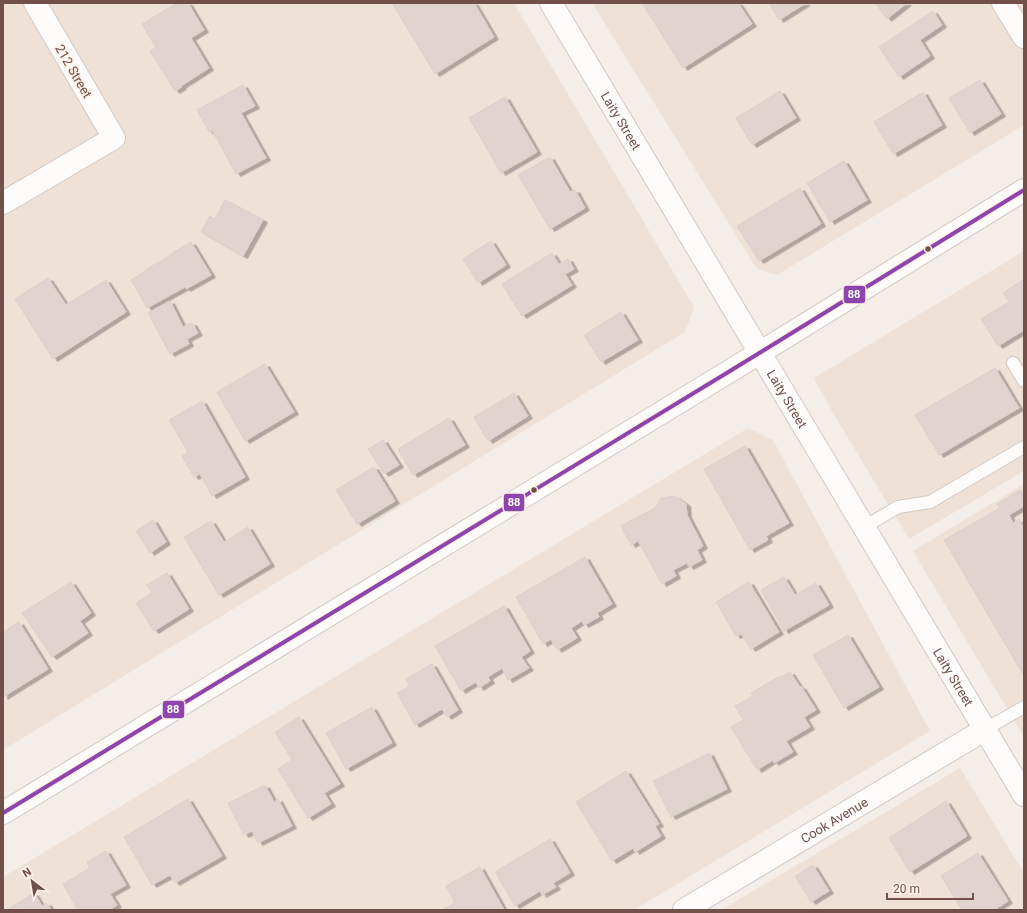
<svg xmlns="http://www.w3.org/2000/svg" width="1027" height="913" font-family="Roboto,sans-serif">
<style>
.residential{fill:#f0e1d7}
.building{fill:#e1d4cf;stroke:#ddcfc9;filter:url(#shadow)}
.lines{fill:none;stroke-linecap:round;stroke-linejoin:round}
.service-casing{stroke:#d3c8c4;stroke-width:14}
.minor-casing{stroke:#d3c8c4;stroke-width:24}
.tertiary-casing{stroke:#d3c8c4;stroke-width:24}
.secondary-casing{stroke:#d4c8c4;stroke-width:24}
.service{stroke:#fefcfb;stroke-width:12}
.minor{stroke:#fefcfb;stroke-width:22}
.tertiary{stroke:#fefcfb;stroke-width:22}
.secondary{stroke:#fefcfb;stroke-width:22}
.bus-1-casing{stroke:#fef1e7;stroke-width:7}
.bus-1{stroke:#8e44ad;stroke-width:4}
.bus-dot{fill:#705049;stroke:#fef1e7;stroke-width:1.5}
.labels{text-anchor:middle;stroke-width:3;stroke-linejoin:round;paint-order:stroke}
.street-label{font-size:13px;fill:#705049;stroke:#fef1e7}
.line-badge{stroke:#fef1e7;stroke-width:1.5}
.badge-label{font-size:11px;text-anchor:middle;font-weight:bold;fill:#fff}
</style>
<defs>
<filter id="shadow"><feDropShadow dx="4.5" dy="2.5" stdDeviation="0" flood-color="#0004"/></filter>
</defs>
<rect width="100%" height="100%" fill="#f5ede7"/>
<g class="residential">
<polygon points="3,3 514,3 694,307 685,332 3,750"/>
<polygon points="592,3 1024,3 1024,125 777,275 757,269"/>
<polygon points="1024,251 1024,471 909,539 830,408 814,378"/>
<polygon points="748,428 773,440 930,731 634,910 3,910 3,877"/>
<polygon points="1024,484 1024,737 913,551"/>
<polygon points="960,768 1024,873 1024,910 721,910"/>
</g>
<g class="building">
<polygon points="177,3 188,3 204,30 191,38 209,68 181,86 182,87 175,91 150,51 156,48 142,24"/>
<polygon points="392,3 474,3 494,37 435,74"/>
<polygon points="642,3 738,3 752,24 683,68"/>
<polygon points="769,3 806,3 779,20"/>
<polygon points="875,3 907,3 887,19"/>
<polygon points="933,11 942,25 920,40 930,56 899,77 879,47"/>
<polygon points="980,80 1001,114 970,133 949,98"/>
<polygon points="243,85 255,106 241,113 266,158 236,174 212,130 209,132 197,110"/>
<polygon points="780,91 796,118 752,145 736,118"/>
<polygon points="923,92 942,125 893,154 874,122"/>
<polygon points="505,97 537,152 501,173 469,118"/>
<polygon points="550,157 570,192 575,190 585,208 550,229 518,175"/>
<polygon points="844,161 867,200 830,222 807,183"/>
<polygon points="800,188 821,224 759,261 737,226"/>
<polygon points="225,200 263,220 243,256 201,232 210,216 215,219"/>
<polygon points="491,241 506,265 478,283 463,259"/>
<polygon points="191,242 211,275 186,289 185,287 147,308 131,280 146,271 145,270 170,256 169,255"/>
<polygon points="552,253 559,264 568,259 574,269 565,274 572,285 522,316 502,284"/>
<polygon points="48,278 66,305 106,280 126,312 53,359 15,299"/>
<polygon points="1024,279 1024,330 998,346 981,319 1009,302 1003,293"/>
<polygon points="170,301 183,327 192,323 198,333 187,339 189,344 170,354 148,313"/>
<polygon points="621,312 638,340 601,362 584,335"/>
<polygon points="265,364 294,412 245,441 217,392"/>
<polygon points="995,368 1019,408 939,455 915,415"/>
<polygon points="514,393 528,416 488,441 474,417"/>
<polygon points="202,401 245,477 212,496 200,474 194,477 182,456 188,452 169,420"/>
<polygon points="449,418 465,445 413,475 398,449"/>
<polygon points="383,440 399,465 384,474 368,449"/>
<polygon points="745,446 789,523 766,536 768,540 750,550 704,469"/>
<polygon points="374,467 395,501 357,524 336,490"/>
<polygon points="1020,490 1024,497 1024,506 1009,515 1013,523 1019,519 1024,528 1024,676 944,540 1000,508 997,504"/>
<polygon points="675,496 686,504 687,515 703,546 697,550 702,560 689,567 687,563 673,570 676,576 662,584 638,541 631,545 621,526 655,508 661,498"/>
<polygon points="153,520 166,542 150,553 136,531"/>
<polygon points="211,521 224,542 248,527 270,564 219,595 184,537"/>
<polygon points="585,557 612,604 597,613 599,617 584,625 582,621 571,628 577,638 557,650 551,639 543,644 516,597"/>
<polygon points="167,573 189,609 154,631 136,603 152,593 147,585"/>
<polygon points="784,577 795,595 816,583 829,605 784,631 761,590"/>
<polygon points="71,582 91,613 80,621 88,633 52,657 22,613"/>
<polygon points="749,582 779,632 751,649 741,634 736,636 716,602"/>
<polygon points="504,606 530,651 521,657 529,668 508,680 502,668 488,677 490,681 479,688 476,682 461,691 435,646"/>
<polygon points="19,622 48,669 3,697 3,632"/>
<polygon points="848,635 879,687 844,708 813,655"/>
<polygon points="432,664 458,710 447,717 442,709 415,725 397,693 410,686 406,679"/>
<polygon points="790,672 800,687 801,686 816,710 804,717 810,727 786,741 793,752 774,763 773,760 757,770 731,727 743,720 735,706 753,696 751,693 780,676 781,677"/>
<polygon points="372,707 392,743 346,769 326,733"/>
<polygon points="299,717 340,784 324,793 331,804 308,818 278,769 292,760 275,732"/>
<polygon points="709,753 727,789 671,817 653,781"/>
<polygon points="626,771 659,824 655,826 661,836 635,852 633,848 612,861 576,802"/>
<polygon points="265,785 274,802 278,799 292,826 258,843 252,831 244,835 228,803"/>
<polygon points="188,799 222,856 175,883 170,875 152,885 124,837"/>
<polygon points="946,801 967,836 910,872 889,838"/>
<polygon points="550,839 570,873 553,883 556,887 542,895 540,891 515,906 495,872"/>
<polygon points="106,851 126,885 110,894 117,905 109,910 78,910 63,884 90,868 87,862"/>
<polygon points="978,853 1008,901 994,910 962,910 941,876"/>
<polygon points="813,865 829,891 811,902 795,876"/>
<polygon points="480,867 504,910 442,910 455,903 446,886"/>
<polygon points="34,893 42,906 47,903 51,910 7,910"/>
</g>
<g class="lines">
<defs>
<g id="service">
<polyline points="1013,363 1024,381"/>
<polyline points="864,527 898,507 930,502 1024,447"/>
<polyline points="984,730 1024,707"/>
</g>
<g id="minor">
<polyline points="1003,3 1024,37"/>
<polyline points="3,203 114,138 35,3"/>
<path id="s1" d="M684,910L984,730"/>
</g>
<g id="tertiary">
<path id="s2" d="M551,3L1024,795"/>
</g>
<polyline id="secondary" points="3,813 730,371 1024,190"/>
</defs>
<use href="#service" class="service-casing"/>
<use href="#minor" class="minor-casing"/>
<use href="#tertiary" class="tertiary-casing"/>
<use href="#secondary" class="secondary-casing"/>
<use href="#service" class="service"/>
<use href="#minor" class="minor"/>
<use href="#tertiary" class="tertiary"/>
<use href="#secondary" class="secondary"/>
<defs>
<polyline id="bus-1" points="3,813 730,371 1024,190"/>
</defs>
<use href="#bus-1" class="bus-1-casing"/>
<use href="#bus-1" class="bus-1"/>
</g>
<g class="bus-dot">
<circle cx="928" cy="249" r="3.5"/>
<circle cx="534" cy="490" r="3.5"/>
</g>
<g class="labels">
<g class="street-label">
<text transform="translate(74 71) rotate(60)" y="5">212 Street</text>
<text dy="5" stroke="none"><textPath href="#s2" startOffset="137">Laity Street</textPath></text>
<text dy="5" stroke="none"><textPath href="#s2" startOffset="461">Laity Street</textPath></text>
<text dy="5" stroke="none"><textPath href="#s2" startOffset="785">Laity Street</textPath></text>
<text dy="5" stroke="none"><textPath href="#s1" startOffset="175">Cook Avenue</textPath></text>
</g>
</g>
<g class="line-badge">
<rect x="843" y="285" width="23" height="19" rx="4" fill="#8e44ad"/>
<rect x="503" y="493" width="22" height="19" rx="4" fill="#8e44ad"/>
<rect x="162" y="700" width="23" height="19" rx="4" fill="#8e44ad"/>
</g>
<g class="badge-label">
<text x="854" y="298">88</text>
<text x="514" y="506">88</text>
<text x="173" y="713">88</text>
</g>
<rect width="1027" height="913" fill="none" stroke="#705049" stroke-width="8"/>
<g transform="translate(32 881) rotate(329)" stroke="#fef1e7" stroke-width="3" paint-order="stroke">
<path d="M0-3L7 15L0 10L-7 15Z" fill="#705049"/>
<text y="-6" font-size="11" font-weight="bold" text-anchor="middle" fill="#705049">N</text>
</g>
<path d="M887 893v6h86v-6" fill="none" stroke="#705049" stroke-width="2"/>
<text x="893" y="893" font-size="12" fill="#705049" stroke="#fef1e7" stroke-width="3" paint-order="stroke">20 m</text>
</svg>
